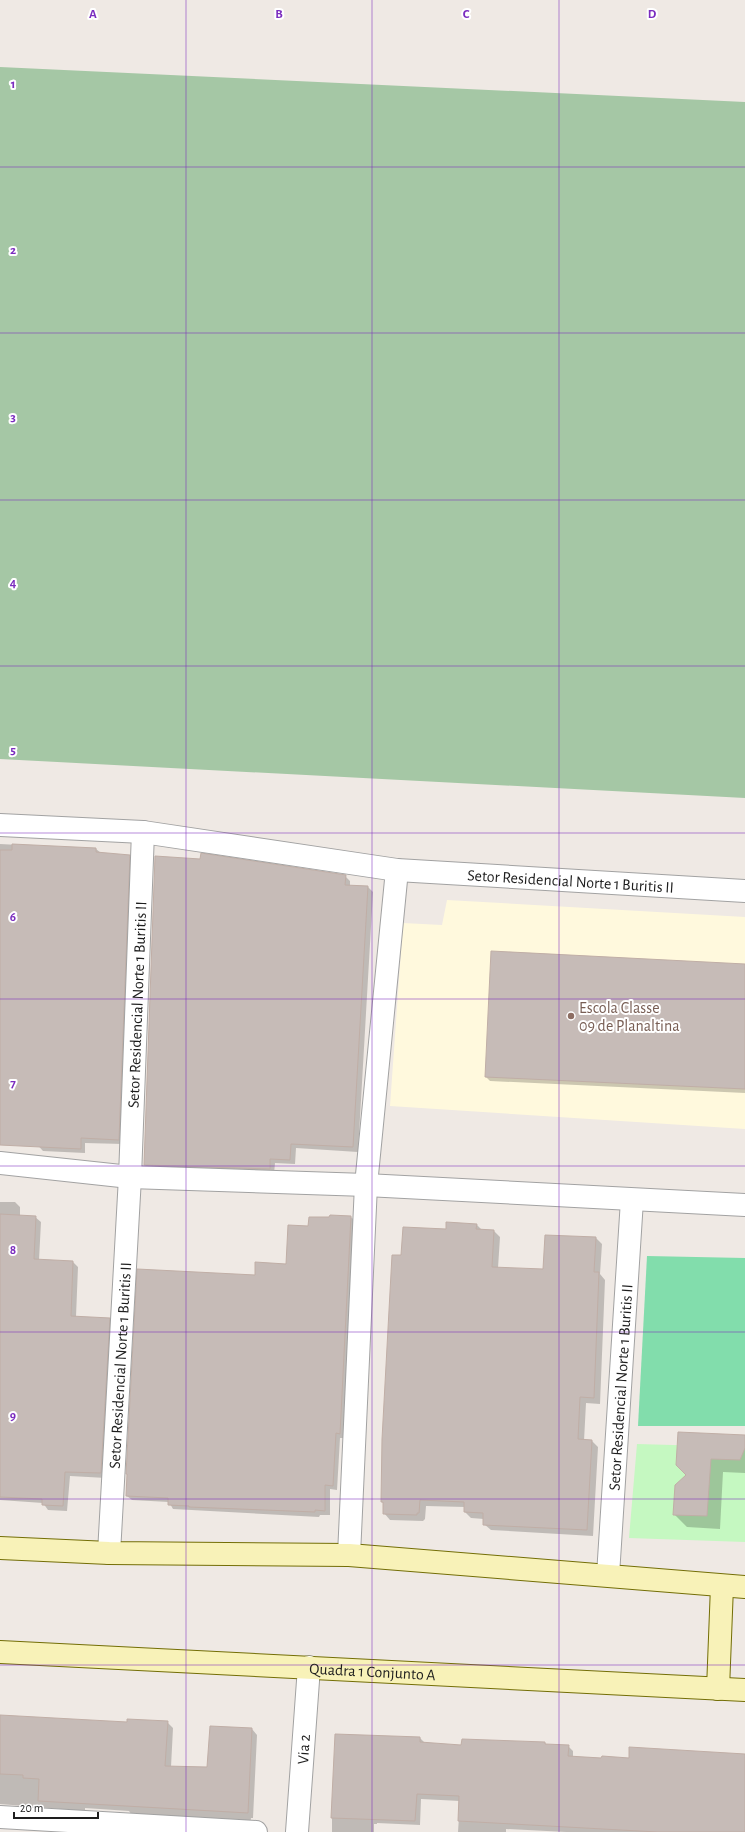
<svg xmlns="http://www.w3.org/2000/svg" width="745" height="1832" font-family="'Alegreya Sans',sans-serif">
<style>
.education{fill:#fff9dd}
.cemetery{fill:#a5c7a5}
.park{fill:#c5f8c1}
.pitch{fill:#82ddac}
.shadow{fill:#0003}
.building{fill:#c6bbb7;stroke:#c0aea6}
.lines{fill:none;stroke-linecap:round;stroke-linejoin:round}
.street-casing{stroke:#a2a2a2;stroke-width:24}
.secondary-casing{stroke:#736e06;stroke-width:24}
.street{stroke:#fff;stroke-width:22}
.secondary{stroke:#f8f2b8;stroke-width:22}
.grid{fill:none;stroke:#7b2cbf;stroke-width:1;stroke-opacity:0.55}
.education-dot{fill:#8d6e63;stroke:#fff;stroke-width:1.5}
.labels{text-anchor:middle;stroke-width:4;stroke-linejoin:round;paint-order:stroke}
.street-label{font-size:16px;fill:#1e1e1e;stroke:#fff}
.education-label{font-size:16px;fill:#785e54;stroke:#fff;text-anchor:start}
.grid-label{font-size:13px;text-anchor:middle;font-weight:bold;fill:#7b2cbf;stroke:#fff;stroke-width:4;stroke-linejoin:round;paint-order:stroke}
</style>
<rect width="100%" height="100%" fill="#efe9e4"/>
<polygon class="education" points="447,900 745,917 745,1129 390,1106 403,923 442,925"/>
<polygon class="cemetery" points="0,67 745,102 745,798 0,759"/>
<polygon class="park" points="637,1444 745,1447 745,1542 629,1538"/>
<polygon class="pitch" points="647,1256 745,1258 745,1426 638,1426"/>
<g class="shadow">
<polygon points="0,844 96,849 101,853 129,856 134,860 123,1144 85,1143 85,1153 43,1151 0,1104"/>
<polygon points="345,876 350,881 350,886 368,887 373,892 358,1152 296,1148 295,1164 275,1163 274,1174 149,1169 145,1165"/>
<polygon points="745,965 745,1093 490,1081 486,1077"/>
<polygon points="0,1202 15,1202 20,1207 20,1216 35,1217 41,1222 39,1260 73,1262 78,1267 76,1317 109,1319 114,1324 106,1478 70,1476 67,1511 48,1510 43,1503 0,1500"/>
<polygon points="351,1217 355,1221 344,1438 340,1438 337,1490 330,1489 330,1515 320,1515 319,1517 173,1509 169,1502 132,1500 127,1496 256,1276 287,1265 309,1227"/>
<polygon points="477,1225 482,1230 494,1231 500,1237 498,1268 544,1271 596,1238 602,1244 600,1274 605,1280 600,1404 586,1403 584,1441 592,1441 598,1447 593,1536 491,1530 484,1524 484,1519 471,1518 465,1512 465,1507 426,1506 425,1519 423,1521 390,1520 384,1513 384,1504 382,1502 402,1256 447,1230"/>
<polygon points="679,1433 745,1437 745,1473 723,1472 720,1529 687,1527 674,1514 688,1475"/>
<polygon points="0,1716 128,1723 167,1722 173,1728 171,1767 208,1768 252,1729 257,1735 253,1818 251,1818 250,1824 132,1815 129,1811 85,1808 85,1811 0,1804"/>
<polygon points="420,1738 425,1743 462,1746 544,1742 547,1745 568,1746 573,1751 573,1757 630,1759 745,1755 745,1832 566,1832 506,1829 506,1832 458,1832 460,1801 421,1799 420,1825 377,1823 377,1824 374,1824 374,1832 332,1832 332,1817"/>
</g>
<g class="building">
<polygon points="12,844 96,848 96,852 130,855 119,1140 81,1138 81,1149 0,1145 0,850 12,850"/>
<polygon points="201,853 346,875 345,885 368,886 353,1147 291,1144 290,1160 270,1159 270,1169 144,1165 155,856 200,859"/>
<polygon points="491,951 745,964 745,1089 485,1077"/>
<polygon points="0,1214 36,1216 34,1259 73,1261 71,1316 110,1318 101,1473 65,1472 63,1506 42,1505 42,1499 0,1497"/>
<polygon points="330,1215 351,1216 340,1434 336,1433 333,1486 325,1485 325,1511 315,1510 315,1512 189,1507 189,1506 168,1505 168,1498 126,1496 127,1474 126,1474 137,1269 255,1275 255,1262 286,1264 288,1225 308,1226 309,1217 329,1217"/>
<polygon points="446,1222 477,1224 476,1229 494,1230 492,1267 543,1269 545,1235 596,1237 594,1272 599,1272 594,1398 580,1397 578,1439 592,1440 587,1530 483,1525 483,1513 464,1512 464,1502 420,1500 419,1513 417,1513 417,1515 383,1514 383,1502 381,1502 382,1439 392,1255 401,1255 403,1227 446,1229"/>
<polygon points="678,1432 745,1435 745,1448 740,1460 711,1459 707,1516 673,1515 675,1485 686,1475 676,1465"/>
<polygon points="0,1715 127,1722 127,1719 168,1721 165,1766 207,1767 210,1726 252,1728 248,1813 38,1801 39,1779 23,1778 23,1775 0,1774"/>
<polygon points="335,1734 420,1737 420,1742 461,1745 462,1739 545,1742 545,1744 569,1745 568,1756 601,1758 602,1756 629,1758 629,1747 745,1754 745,1832 657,1832 458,1821 459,1796 417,1794 415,1821 331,1818"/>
</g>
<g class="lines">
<defs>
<g id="street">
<path id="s1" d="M0,825L143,832L397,870L745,891"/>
<polyline points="0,1163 130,1177 366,1185 745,1205"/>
<path id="s2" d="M109,1553L130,1177L143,832"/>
<polyline points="349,1555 366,1185 397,870"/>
<path id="s3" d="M608,1575L632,1200"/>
<polyline points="0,1817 256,1832"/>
<path id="s4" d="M297,1832L309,1667"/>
</g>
<g id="secondary">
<polyline points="0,1548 109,1553 349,1555 745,1587"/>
<path id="s5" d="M0,1652L745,1690"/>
<polyline points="718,1689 722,1586"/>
</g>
</defs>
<use href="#street" class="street-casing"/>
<use href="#secondary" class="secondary-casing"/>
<use href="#street" class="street"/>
<use href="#secondary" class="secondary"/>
</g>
<path class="grid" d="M186,0V1832M372,0V1832M559,0V1832M0,167H745M0,333H745M0,500H745M0,666H745M0,833H745M0,999H745M0,1166H745M0,1332H745M0,1499H745M0,1665H745"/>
<circle class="education-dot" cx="571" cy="1016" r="4"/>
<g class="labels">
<g class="street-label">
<text dy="6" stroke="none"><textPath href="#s1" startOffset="574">Setor Residencial Norte 1 Buritis II</textPath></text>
<text dy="6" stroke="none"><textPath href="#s2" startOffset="549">Setor Residencial Norte 1 Buritis II</textPath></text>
<text dy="6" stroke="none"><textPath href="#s2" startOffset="188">Setor Residencial Norte 1 Buritis II</textPath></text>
<text dy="6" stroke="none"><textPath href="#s3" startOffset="188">Setor Residencial Norte 1 Buritis II</textPath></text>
<text dy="6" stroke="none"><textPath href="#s5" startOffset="373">Quadra 1 Conjunto A</textPath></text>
<text dy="6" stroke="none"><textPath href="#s4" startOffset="83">Via 2</textPath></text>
</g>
<g class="education-label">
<text x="579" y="1013">Escola Classe<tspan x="579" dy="18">09 de Planaltina</tspan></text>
</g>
</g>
<g class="grid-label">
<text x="93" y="18">A</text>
<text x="279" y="18">B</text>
<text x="466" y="18">C</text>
<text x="652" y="18">D</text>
<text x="13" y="88">1</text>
<text x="13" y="254">2</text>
<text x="13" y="421">3</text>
<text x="13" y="587">4</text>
<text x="13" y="754">5</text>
<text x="13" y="921">6</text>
<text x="13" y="1087">7</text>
<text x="13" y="1254">8</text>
<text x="13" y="1420">9</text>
</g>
<path d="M14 1812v6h84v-6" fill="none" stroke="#1e1e1e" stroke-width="2"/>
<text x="20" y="1812" font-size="12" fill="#1e1e1e" stroke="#ffffff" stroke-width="3" paint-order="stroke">20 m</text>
</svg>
